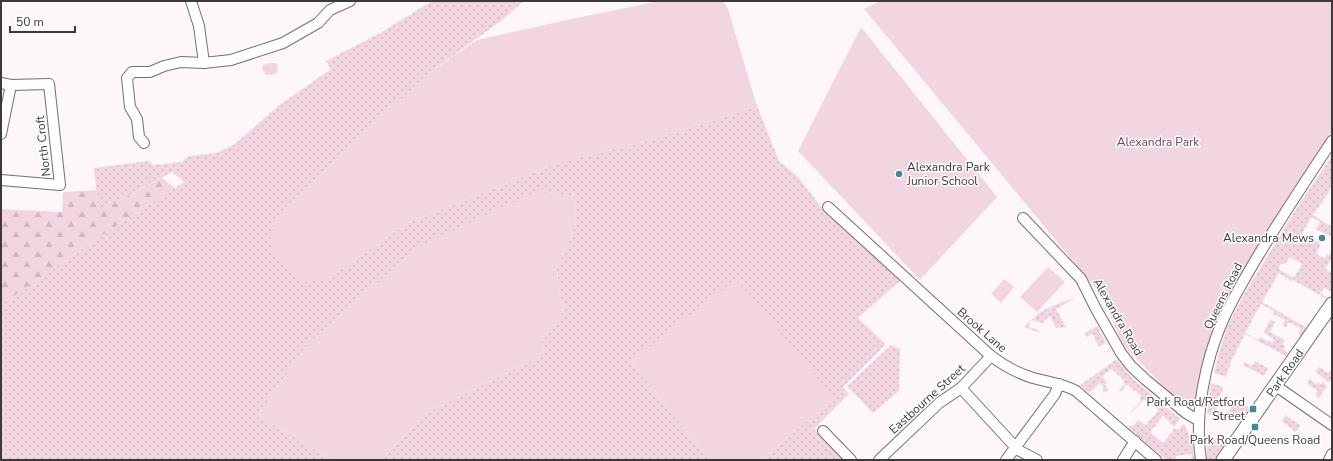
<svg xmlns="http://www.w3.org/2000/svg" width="1333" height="461" font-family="'Nunito Sans',sans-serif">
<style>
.grass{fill:url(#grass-dots);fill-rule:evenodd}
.forest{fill:url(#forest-firs)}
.park{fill:#f1d6e1}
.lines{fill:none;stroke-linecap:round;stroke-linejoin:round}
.minor-casing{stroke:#786d72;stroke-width:12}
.tertiary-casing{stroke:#786d72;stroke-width:15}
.minor{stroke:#fff;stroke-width:10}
.tertiary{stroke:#fff;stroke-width:13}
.poi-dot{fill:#458898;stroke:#fff;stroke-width:1.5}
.labels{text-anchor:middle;stroke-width:3;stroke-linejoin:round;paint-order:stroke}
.park-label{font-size:12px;fill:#754159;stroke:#fff}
.street-label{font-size:12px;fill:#3d393a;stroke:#fff}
.poi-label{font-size:12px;fill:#3d393a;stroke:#fff;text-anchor:end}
</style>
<defs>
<pattern id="grass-dots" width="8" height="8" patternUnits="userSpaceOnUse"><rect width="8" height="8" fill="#f1d6e1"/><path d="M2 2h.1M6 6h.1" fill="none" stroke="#d0b8c2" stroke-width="1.8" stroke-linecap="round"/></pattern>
<pattern id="forest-firs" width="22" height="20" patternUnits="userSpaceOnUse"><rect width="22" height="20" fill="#f1d6e1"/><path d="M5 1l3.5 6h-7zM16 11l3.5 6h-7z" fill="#d0b8c2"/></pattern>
</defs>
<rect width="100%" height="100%" fill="#fef7f9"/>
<g class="grass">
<polygon points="432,1 524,1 501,21 429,73 281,212 327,279 408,223 560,162 651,140 757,106 779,161 799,178 824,211 901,280 858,318 886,344 843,387 849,394 814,429 843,460 761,460 834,398 631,361 709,460 381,460 426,413 543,355 542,341 565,308 559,297 557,268 576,223 574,197 540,190 416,249 308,344 258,415 333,460 1,460 1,305 96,239 184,182 172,172 98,212 94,168 149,161 153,165 182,162 188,156 217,153 235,144 277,107 331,69 326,61 380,33"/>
<path d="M1332,156V185L1328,194L1313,215L1332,227V237L1328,234L1327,235L1316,229L1320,222L1312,217L1302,233L1321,244L1316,253L1324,259L1327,254L1329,255L1332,249L1331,248L1332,246V258L1325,269L1332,273V292L1324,288L1320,293L1327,297V299L1293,280L1291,281L1279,273L1262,302L1307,328L1301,336L1298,334L1301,329L1289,322L1286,327L1282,326L1285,320L1273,314L1274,311L1261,304L1245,333L1258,340L1260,337L1272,343L1274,339L1264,333L1270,319L1275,322L1270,332L1285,340L1282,345L1285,346L1284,350L1288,353L1286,356L1245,334L1232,359L1226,377L1214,373L1219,353L1228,325L1245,293L1298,206ZM1290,257L1302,264L1294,278L1280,270L1279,268L1281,264H1285Z"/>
<path d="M1075,298L1056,309L1066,327L1056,328L1050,316L1042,323L1031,320L1029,327L1039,330V332L1024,327C1042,308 1051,306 1075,298Z"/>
<polygon points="1097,326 1106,343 1099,347 1095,340 1094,335 1091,334 1087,337 1085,333"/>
<polygon points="891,345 900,349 899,391 873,413 847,386"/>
<path d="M1117,359L1132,378L1180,419L1174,427L1169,422V421L1163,416L1150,432L1163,443L1175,428L1178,430L1184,423L1192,441L1195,460H1192L1191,454L1176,456V460H1166L1128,427L1134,425L1138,420L1146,425L1158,411L1157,408L1154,406H1152L1147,400H1143L1132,413L1131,412L1141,401L1140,399L1141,397L1137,391C1132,391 1132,388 1129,385H1126L1122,392L1119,390L1125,384L1123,382L1124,380L1112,369L1102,376L1107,383L1105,385L1109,390L1103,393V387L1100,383L1089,393L1080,385Z"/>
<polygon points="1255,361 1268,368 1264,376 1243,365 1244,362 1252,366"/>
<polygon points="1319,367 1328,373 1331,370 1332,371 1332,379 1329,383 1316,372"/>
<polygon points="1310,379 1316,384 1318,382 1321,384 1323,382 1327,386 1319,398 1315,395 1318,391 1307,384"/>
<polygon points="1211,383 1223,387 1215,414 1221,417 1223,413 1225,414 1226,411 1229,412 1234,401 1251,408 1239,425 1241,420 1227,414 1224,420 1207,413"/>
<polygon points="1285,415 1300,425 1296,432 1282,421"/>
<polygon points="1207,436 1220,441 1221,439 1228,442 1216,460 1207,460"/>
</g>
<polygon class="forest" points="162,178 175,188 96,239 1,305 1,209 62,212 63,192 96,190 99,211"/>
<g class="park">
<polygon points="659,1 723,1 728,9 757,106 651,140 560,162 408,223 327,279 305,282 292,274 272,251 270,234 281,212 429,73 477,40 567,20"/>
<polygon points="880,1 1332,1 1332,132 1233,287 1217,320 1207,350 1197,398 1192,403 1185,405 1178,401 1123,345 1102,296 864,9"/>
<polygon points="861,27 997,197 920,280 798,151"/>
<polygon points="270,63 276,63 278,66 277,73 272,75 266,75 262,70 263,65"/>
<polygon points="539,190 574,197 576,223 557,268 559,297 565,308 542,341 543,355 426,413 381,460 333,460 258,415 308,344 416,249"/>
<polygon points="1048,267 1065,282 1037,312 1020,297"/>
<polygon points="736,279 834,398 761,460 709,460 631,361"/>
<polygon points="1004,279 1014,287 1001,303 991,294"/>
</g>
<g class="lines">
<defs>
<g id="minor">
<polyline points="191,1 199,26 204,63"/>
<polyline points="1,83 11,85 49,84 60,185 1,180"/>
<polyline points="1,134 11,85"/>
<polyline points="144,143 139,137 137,119 130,107 127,78 132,72 150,72 164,66 181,62 204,63 231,60 283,43 318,23 330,10 350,1"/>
<path d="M828,207L991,356C1003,365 1015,372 1030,377C1045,382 1062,383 1076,391L1156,460"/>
<polyline points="1023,218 1081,279 1096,309 1121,353 1131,366 1146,380 1186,413 1196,419 1199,419"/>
<polyline points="1276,386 1332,425"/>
<polyline points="961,388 1018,450 1037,460"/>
<polyline points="823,431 851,460"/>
<polyline points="879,460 939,403 961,388 991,356"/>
<polyline points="1006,460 1055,394 1059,384"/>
<polyline points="1123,460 1135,441"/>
<path d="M1201,460C1194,416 1205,361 1223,320C1237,289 1256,259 1274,230C1293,200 1312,171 1332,141"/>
<polyline points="1329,460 1332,454"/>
</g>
<polyline id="tertiary" points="1223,460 1332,304"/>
</defs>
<use href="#minor" class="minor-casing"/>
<use href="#tertiary" class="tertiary-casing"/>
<use href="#minor" class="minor"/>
<use href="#tertiary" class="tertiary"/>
</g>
<g class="poi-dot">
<circle cx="899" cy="174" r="4"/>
<circle cx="1322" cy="238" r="4"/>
<rect x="1249" y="405" width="8" height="8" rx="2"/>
<rect x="1251" y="423" width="8" height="8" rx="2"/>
</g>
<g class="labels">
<g class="park-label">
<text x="1158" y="146">Alexandra Park</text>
</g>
<g class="street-label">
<text transform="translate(43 146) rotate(-96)" y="4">North Croft</text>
<text transform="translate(1223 296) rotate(-64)" y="4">Queens Road</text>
<text transform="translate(1118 317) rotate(60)" y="4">Alexandra Road</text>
<text transform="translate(982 330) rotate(41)" y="4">Brook Lane</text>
<text transform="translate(1285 373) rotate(-55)" y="4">Park Road</text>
<text transform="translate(927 399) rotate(-42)" y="4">Eastbourne Street</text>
</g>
<g class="poi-label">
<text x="907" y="171" text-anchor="start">Alexandra Park<tspan x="907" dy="14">Junior School</tspan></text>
<text x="1314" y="242">Alexandra Mews</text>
<text x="1245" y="406">Park Road/Retford<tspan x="1245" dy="14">Street</tspan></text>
<text x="1255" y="444" text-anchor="middle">Park Road/Queens Road</text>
</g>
</g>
<rect width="1333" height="461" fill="none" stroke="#3d393a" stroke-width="4"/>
<path d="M10 26v6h65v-6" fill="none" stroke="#3d393a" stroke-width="2"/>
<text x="16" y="26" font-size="12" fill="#3d393a" stroke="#ffffff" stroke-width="3" paint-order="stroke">50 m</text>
</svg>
